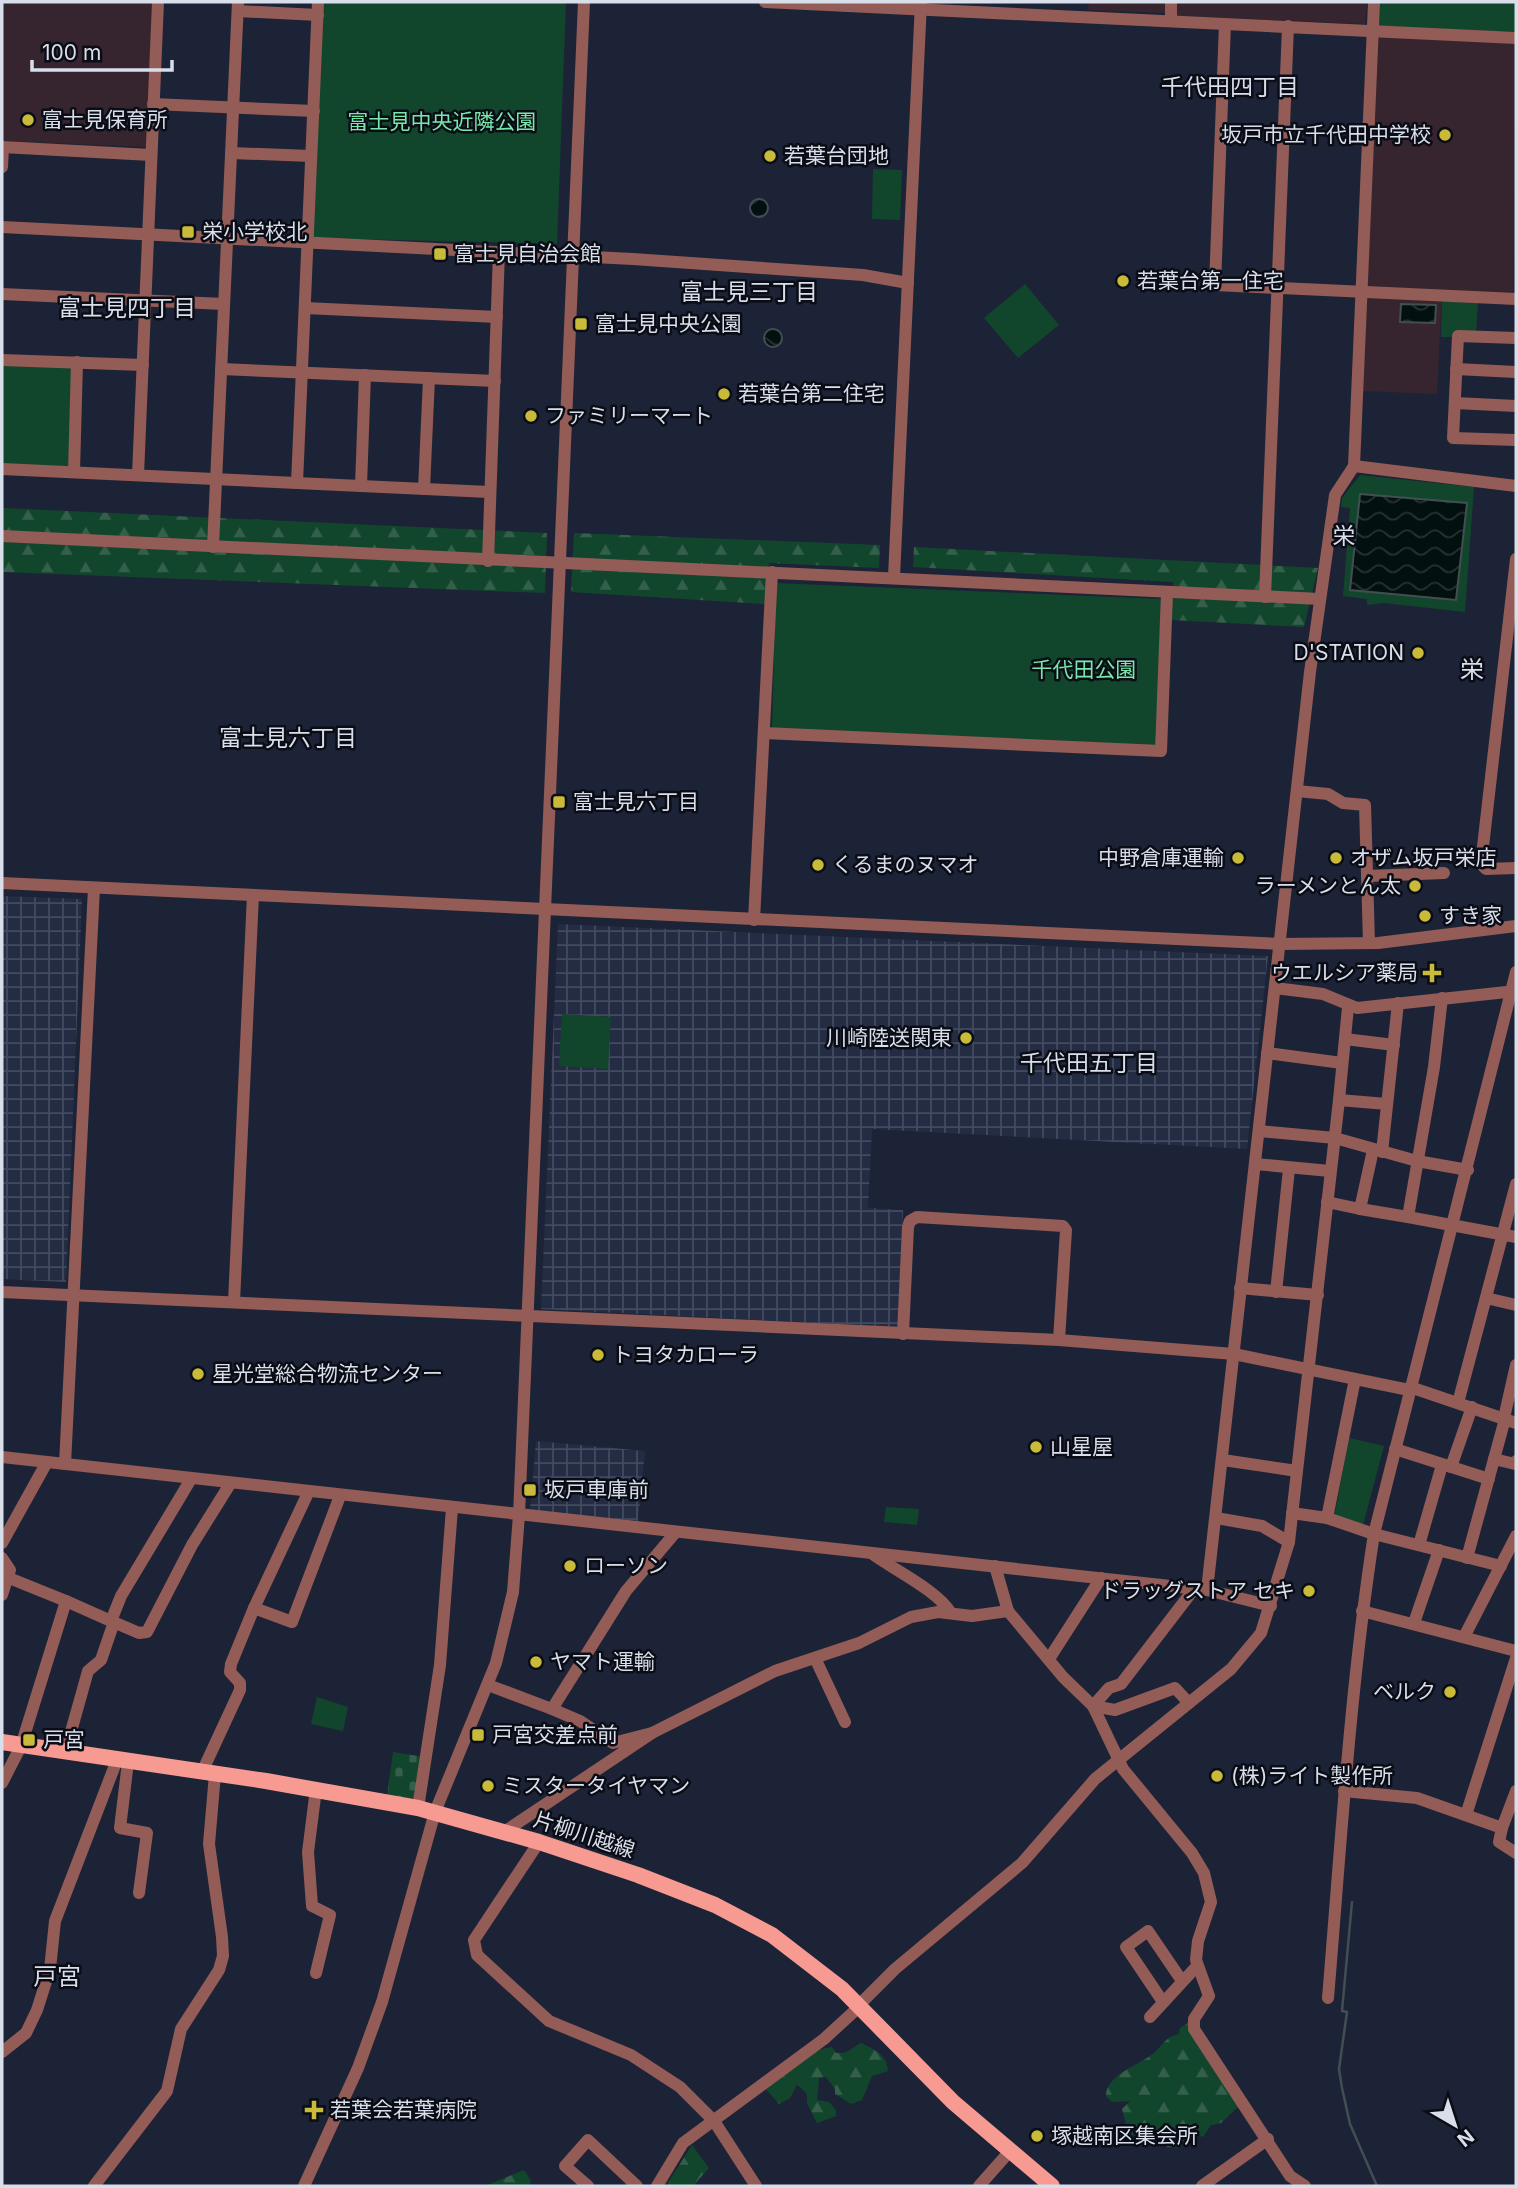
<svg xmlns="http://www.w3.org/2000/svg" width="1518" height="2188" font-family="Inter,'Noto Sans JP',sans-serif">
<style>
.industrial{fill:url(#industrial-grid)}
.education{fill:#36252e}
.forest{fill:url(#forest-firs)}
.cemetery{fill:url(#cemetery-stones)}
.park{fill:#12462c}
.water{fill:url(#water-waves);stroke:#434e52;stroke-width:2}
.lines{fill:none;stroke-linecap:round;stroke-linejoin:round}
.stream{stroke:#434e52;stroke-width:2.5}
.minor{stroke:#935c56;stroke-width:12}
.major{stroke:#f79a91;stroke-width:16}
.poi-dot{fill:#c9ba3a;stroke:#0a0d15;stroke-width:2.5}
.labels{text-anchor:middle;stroke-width:5;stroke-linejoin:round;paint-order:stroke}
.poi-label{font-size:21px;fill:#d9deeb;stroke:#0a0d15;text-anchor:start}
.park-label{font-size:21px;fill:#77e7aa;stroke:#0a0d15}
.street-label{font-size:21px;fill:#d9deeb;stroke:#0a0d15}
.neighbourhood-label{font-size:23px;fill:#d9deeb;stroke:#0a0d15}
.quarter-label{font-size:24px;fill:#d9deeb;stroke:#0a0d15}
</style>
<defs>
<pattern id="industrial-grid" width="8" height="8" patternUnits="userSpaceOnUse" patternTransform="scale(1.75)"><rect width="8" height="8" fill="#242c44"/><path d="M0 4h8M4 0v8" fill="none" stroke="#434a5f"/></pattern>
<pattern id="forest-firs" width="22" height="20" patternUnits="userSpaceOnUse" patternTransform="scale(1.75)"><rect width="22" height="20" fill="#12462c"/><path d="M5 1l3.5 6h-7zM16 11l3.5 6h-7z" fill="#34604b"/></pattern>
<pattern id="cemetery-stones" width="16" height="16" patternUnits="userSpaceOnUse" patternTransform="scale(1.75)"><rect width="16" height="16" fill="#12462c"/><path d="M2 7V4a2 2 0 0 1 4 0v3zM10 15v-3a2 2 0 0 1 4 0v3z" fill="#34604b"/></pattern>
<pattern id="water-waves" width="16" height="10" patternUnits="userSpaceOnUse" patternTransform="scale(1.75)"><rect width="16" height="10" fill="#031010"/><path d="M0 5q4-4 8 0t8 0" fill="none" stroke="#273233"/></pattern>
</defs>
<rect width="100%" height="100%" fill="#1c2336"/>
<g class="industrial">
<polygon points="2,896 82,899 66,1282 2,1279"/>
<polygon points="558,924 1268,956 1247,1149 872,1129 868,1208 903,1210 898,1327 541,1309"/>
<polygon points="536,1441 645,1451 638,1521 530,1510"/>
</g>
<g class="education">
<polygon points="2,2 154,2 147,147 2,141"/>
<polygon points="1089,2 1165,2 1165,13 1088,10"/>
<polygon points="1177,2 1367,2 1365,24 1177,16"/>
<polygon points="1382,35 1516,41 1513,293 1442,291 1437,394 1362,391 1378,38"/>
</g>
<g class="forest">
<polygon points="2,508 547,533 545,593 2,572"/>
<polygon points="574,533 880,545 879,568 769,563 766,604 571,592"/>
<polygon points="914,547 1318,568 1304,627 1171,620 1173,582 913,567"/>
<path d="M1188,2023C1201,2055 1222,2075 1240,2105L1221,2123L1211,2125L1203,2137L1199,2135L1179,2148L1167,2147L1165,2136L1151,2131V2126L1145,2125L1137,2133L1116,2142L1114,2135L1120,2131L1121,2125L1126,2124L1122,2109L1130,2101L1112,2102L1106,2096C1105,2074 1146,2063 1157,2050C1165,2042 1166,2037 1179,2034L1180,2028Z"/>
<path d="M861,2043C873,2049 887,2054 888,2071L872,2076L862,2100L851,2104L835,2094V2089L826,2077L819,2078L817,2100L829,2102L836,2110V2116L817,2123L807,2103V2094L797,2084L790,2098L779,2104L766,2089L817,2050L832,2047L836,2053C849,2054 851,2048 861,2043Z"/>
<polygon points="692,2145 709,2168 693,2186 666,2186"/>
<polygon points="524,2170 531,2181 529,2186 485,2186"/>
</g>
<polygon class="cemetery" points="393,1752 424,1757 416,1800 387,1796"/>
<g class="park">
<polygon points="323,2 566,2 557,244 312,238"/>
<polygon points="1378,2 1516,2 1516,32 1377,26"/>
<polygon points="873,169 902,170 900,220 872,219"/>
<polygon points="1025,284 1059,325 1018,358 984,318"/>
<polygon points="1442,301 1478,303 1476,334 1453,332 1452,337 1441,337"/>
<polygon points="2,360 77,362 74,472 2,469"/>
<polygon points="1360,475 1474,487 1465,612 1384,603 1367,605 1367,599 1343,596 1350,508 1341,507 1342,498"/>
<polygon points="776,583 1162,599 1158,747 772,728"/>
<polygon points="562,1014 611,1017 608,1069 559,1066"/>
<polygon points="1349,1438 1384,1446 1363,1525 1334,1518"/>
<polygon points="886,1507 919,1509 917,1525 884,1522"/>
<polygon points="317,1697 348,1707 343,1731 311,1724"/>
</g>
<g class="water">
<circle cx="759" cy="208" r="9"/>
<polygon points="1401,304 1436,305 1435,323 1400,322"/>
<circle cx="773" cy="338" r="9"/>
<polygon points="1360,494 1467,503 1456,600 1350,590"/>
</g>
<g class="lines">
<polyline class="stream" points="1352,1902 1342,2011 1347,2012 1339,2069 1342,2088 1350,2124 1377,2186"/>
<g class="minor">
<polyline points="765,2 1516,38"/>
<polyline points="238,11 318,15"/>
<polyline points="1171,21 1171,2"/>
<polyline points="1225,24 1215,285 1516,299"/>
<polyline points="153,104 314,111"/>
<polyline points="2,147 151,155"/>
<polyline points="231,153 311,156"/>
<polyline points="2,167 3,147"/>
<polyline points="2,227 633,259 863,275 908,283"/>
<polyline points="2,294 224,304"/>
<polyline points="305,308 497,317"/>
<polyline points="1516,338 1458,336 1453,438 1516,440"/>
<polyline points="2,360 143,365"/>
<polyline points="221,369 495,381"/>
<polyline points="1456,369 1516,372"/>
<polyline points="1455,403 1516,406"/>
<polyline points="1354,466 1516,486"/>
<polyline points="2,469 489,492"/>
<polyline points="74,472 77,362"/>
<polyline points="138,475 158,2"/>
<polyline points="297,483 318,2"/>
<polyline points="361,486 365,375"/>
<polyline points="424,489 429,378"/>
<polyline points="2,536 1320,599"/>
<polyline points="213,547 238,2"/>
<polyline points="1516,559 1481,864 1486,869 1516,868"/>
<polyline points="488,561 499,252"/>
<polyline points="894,577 921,2"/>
<polyline points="1265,597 1288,26"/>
<polyline points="764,733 1161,751 1167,593"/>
<polyline points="1297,791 1328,794 1343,803 1365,805 1369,943"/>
<polyline points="1367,876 1444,873"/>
<polyline points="2,883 1280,944 1378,943 1516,926"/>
<polyline points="754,920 772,572"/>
<polyline points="1275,988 1323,994 1357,1008 1516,991"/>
<polyline points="1442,998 1434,1067 1408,1217 1516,1237"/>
<polyline points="1345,1039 1394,1045"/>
<polyline points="1267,1053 1342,1063"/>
<polyline points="1339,1100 1348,1007"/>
<polyline points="1259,1131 1335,1138 1417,1161 1468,1170"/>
<polyline points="1382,1152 1398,1003"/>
<polyline points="1255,1164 1330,1171"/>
<polyline points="1327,1202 1360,1209 1373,1150"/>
<polyline points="1360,1209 1408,1217"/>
<polyline points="1240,1288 1318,1295"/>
<polyline points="2,1292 1059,1340 1234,1354 1409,1390"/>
<polyline points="1276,1292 1289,1169"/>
<polyline points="1486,1298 1516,1305"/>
<polyline points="234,1302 253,895"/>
<polyline points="903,1334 908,1227 910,1221 917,1217 1063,1226 1066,1230 1059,1340"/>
<polyline points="1410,1387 1516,1423"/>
<polyline points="1458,1403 1516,1184"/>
<polyline points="1504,1418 1516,1365"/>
<polyline points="1395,1449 1489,1479"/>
<polyline points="2,1457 1207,1590 1271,1606"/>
<polyline points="1494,1459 1515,1464 1516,1461"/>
<polyline points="1223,1460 1297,1471"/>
<polyline points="65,1464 94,888"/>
<polyline points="1451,1467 1472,1407"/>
<polyline points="191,1479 121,1596 111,1621 139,1633 147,1632 192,1545 230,1484"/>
<polyline points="308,1493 254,1608 292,1622 340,1496"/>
<polyline points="1292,1513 1327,1518 1374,1534 1501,1566"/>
<polyline points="1216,1518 1262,1526 1289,1542"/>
<polyline points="1327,1518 1355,1379"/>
<polyline points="2,1543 47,1462"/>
<polyline points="1419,1545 1442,1465"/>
<path d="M871,1553C894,1570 937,1590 951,1613"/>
<polyline points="2,1558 10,1570 2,1595"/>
<polyline points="1467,1558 1505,1419"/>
<polyline points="995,1566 1008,1611 1063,1677 1093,1706 1123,1769 1192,1853 1204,1873 1211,1902 1198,1941 1196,1960 1209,1996 1194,2019 1194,2029 1290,2176 1305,2186"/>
<polyline points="1207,1590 1310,672 1335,495 1354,466 1374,2"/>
<polyline points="66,1601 111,1621"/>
<polyline points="1362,1611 1516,1651"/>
<polyline points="1414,1623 1439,1550"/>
<polyline points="1464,1637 1516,1536"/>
<polyline points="815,1658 845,1722"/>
<polyline points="1049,1659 1101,1578"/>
<polyline points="488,1685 552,1709 626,1591 675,1533"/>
<polyline points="1093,1706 1109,1688 1121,1684 1194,1589"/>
<polyline points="1093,1706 1115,1710 1175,1688 1189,1703"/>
<polyline points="652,1733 775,1671 859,1643 911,1617 938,1612 972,1616 1008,1611"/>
<polyline points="65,1753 88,1671 101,1660 114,1622"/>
<polyline points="128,1762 120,1828 147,1833 139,1893"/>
<polyline points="202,1772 240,1690 240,1683 230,1672 231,1664 254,1608"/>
<polyline points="2,1783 21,1746 66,1601 9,1578"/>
<polyline points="1344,1791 1417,1798 1502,1828 1516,1791"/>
<polyline points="418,1808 440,1665 452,1508"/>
<polyline points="1466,1815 1516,1658"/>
<polyline points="1502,1828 1499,1842 1516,1853"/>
<polyline points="504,1832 652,1733 613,1743 580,1721 552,1709"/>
<polyline points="539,1842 474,1940 477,1955 549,2021 631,2055 680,2087 714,2121 756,2186"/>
<polyline points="316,1973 330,1915 312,1906 308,1852 316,1789"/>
<path d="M1328,1998C1341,1843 1350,1688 1374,1534L1516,972"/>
<polyline points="1163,2002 1126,1947 1148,1931 1182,1981"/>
<polyline points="859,2005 895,1969 1022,1863 1095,1779 1231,1669 1261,1633 1289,1542 1339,1100 1387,1104"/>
<polyline points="1150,2017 1197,1966"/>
<polyline points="2,2052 26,2033 37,2010 50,1969 55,1921 117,1760"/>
<polyline points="94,2186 167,2091 181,2029 219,1970 223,1956 222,1937 209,1844 215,1774"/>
<polyline points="304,2186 358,2068 382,2002 435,1812 496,1663 513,1592 519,1515 584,2"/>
<polyline points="588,2186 565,2166 588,2140 637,2186"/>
<polyline points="657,2186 683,2143 824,2039 860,2006"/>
<polyline points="979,2186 1010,2151"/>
<polyline points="1202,2186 1268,2139"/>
</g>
<polyline class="major" points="2,1742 266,1781 418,1808 539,1842 638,1875 715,1905 772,1935 842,1989 953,2102 1052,2186"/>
</g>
<g class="poi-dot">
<circle cx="28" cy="120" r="7"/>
<circle cx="1445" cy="135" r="7"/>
<circle cx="770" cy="156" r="7"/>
<rect x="181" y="225" width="14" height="14" rx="3.5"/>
<rect x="433" y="247" width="14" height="14" rx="3.5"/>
<circle cx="1123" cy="281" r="7"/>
<rect x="574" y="317" width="14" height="14" rx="3.5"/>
<circle cx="724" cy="394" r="7"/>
<circle cx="531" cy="416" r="7"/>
<circle cx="1418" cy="653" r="7"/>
<rect x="552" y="795" width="14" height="14" rx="3.5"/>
<circle cx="1238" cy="858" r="7"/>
<circle cx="1336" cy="858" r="7"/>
<circle cx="818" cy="865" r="7"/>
<circle cx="1415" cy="886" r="7"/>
<circle cx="1425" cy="916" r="7"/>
<path d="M1428.5 962.5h7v7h7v7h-7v7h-7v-7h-7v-7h7z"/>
<circle cx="966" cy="1038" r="7"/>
<circle cx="598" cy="1355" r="7"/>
<circle cx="198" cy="1374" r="7"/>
<circle cx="1036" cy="1447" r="7"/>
<rect x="523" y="1483" width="14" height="14" rx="3.5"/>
<circle cx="570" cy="1566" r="7"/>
<circle cx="1309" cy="1591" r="7"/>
<circle cx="536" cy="1662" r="7"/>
<circle cx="1450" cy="1692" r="7"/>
<rect x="471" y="1728" width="14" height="14" rx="3.5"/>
<rect x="22" y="1733" width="14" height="14" rx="3.5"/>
<circle cx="1217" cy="1776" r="7"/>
<circle cx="488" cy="1786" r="7"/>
<path d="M310.5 2099.5h7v7h7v7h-7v7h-7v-7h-7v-7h7z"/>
<circle cx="1037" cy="2136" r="7"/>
</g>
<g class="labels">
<g class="poi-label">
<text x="42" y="127">富士見保育所</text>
<text x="1431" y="142" text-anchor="end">坂戸市立千代田中学校</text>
<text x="784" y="163">若葉台団地</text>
<text x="202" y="239">栄小学校北</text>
<text x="454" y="261">富士見自治会館</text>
<text x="1137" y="288">若葉台第一住宅</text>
<text x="595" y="331">富士見中央公園</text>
<text x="738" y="401">若葉台第二住宅</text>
<text x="545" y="423">ファミリーマート</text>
<text x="1404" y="660" text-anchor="end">D'STATION</text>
<text x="573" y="809">富士見六丁目</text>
<text x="1224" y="865" text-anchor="end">中野倉庫運輸</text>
<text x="1350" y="865">オザム坂戸栄店</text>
<text x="832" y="872">くるまのヌマオ</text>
<text x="1401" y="893" text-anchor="end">ラーメンとん太</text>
<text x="1439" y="923">すき家</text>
<text x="1418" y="980" text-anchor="end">ウエルシア薬局</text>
<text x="952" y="1045" text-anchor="end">川崎陸送関東</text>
<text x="612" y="1362">トヨタカローラ</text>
<text x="212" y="1381">星光堂総合物流センター</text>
<text x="1050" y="1454">山星屋</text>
<text x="544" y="1497">坂戸車庫前</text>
<text x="584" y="1573">ローソン</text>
<text x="1295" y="1598" text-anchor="end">ドラッグストア セキ</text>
<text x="550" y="1669">ヤマト運輸</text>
<text x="1436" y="1699" text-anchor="end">ベルク</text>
<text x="492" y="1742">戸宮交差点前</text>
<text x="43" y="1747">戸宮</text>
<text x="1231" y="1783">(株)ライト製作所</text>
<text x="502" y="1793">ミスタータイヤマン</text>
<text x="330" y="2117">若葉会若葉病院</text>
<text x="1051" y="2143">塚越南区集会所</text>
</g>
<g class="park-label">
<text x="442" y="129">富士見中央近隣公園</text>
<text x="1084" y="677">千代田公園</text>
</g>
<g class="street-label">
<text transform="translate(584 1835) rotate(18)" y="7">片柳川越線</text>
</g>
<g class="neighbourhood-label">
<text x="1230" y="95">千代田四丁目</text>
<text x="749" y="300">富士見三丁目</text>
<text x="127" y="316">富士見四丁目</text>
<text x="1344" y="544">栄</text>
<text x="288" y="746">富士見六丁目</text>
<text x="1089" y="1071">千代田五丁目</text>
</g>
<g class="quarter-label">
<text x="1472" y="678">栄</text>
<text x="57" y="1985">戸宮</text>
</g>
</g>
<rect width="1518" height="2188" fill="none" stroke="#d9deeb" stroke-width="7"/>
<g transform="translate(1455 2125) rotate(141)" stroke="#0a0d15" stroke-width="5" paint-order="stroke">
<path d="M0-5L12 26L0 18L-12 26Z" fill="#d9deeb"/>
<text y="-10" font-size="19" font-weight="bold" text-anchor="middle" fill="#d9deeb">N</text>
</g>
<path d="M32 60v10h140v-10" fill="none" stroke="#d9deeb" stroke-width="3.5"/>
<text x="42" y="60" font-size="21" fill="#d9deeb" stroke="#0a0d15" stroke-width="5" paint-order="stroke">100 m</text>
</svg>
